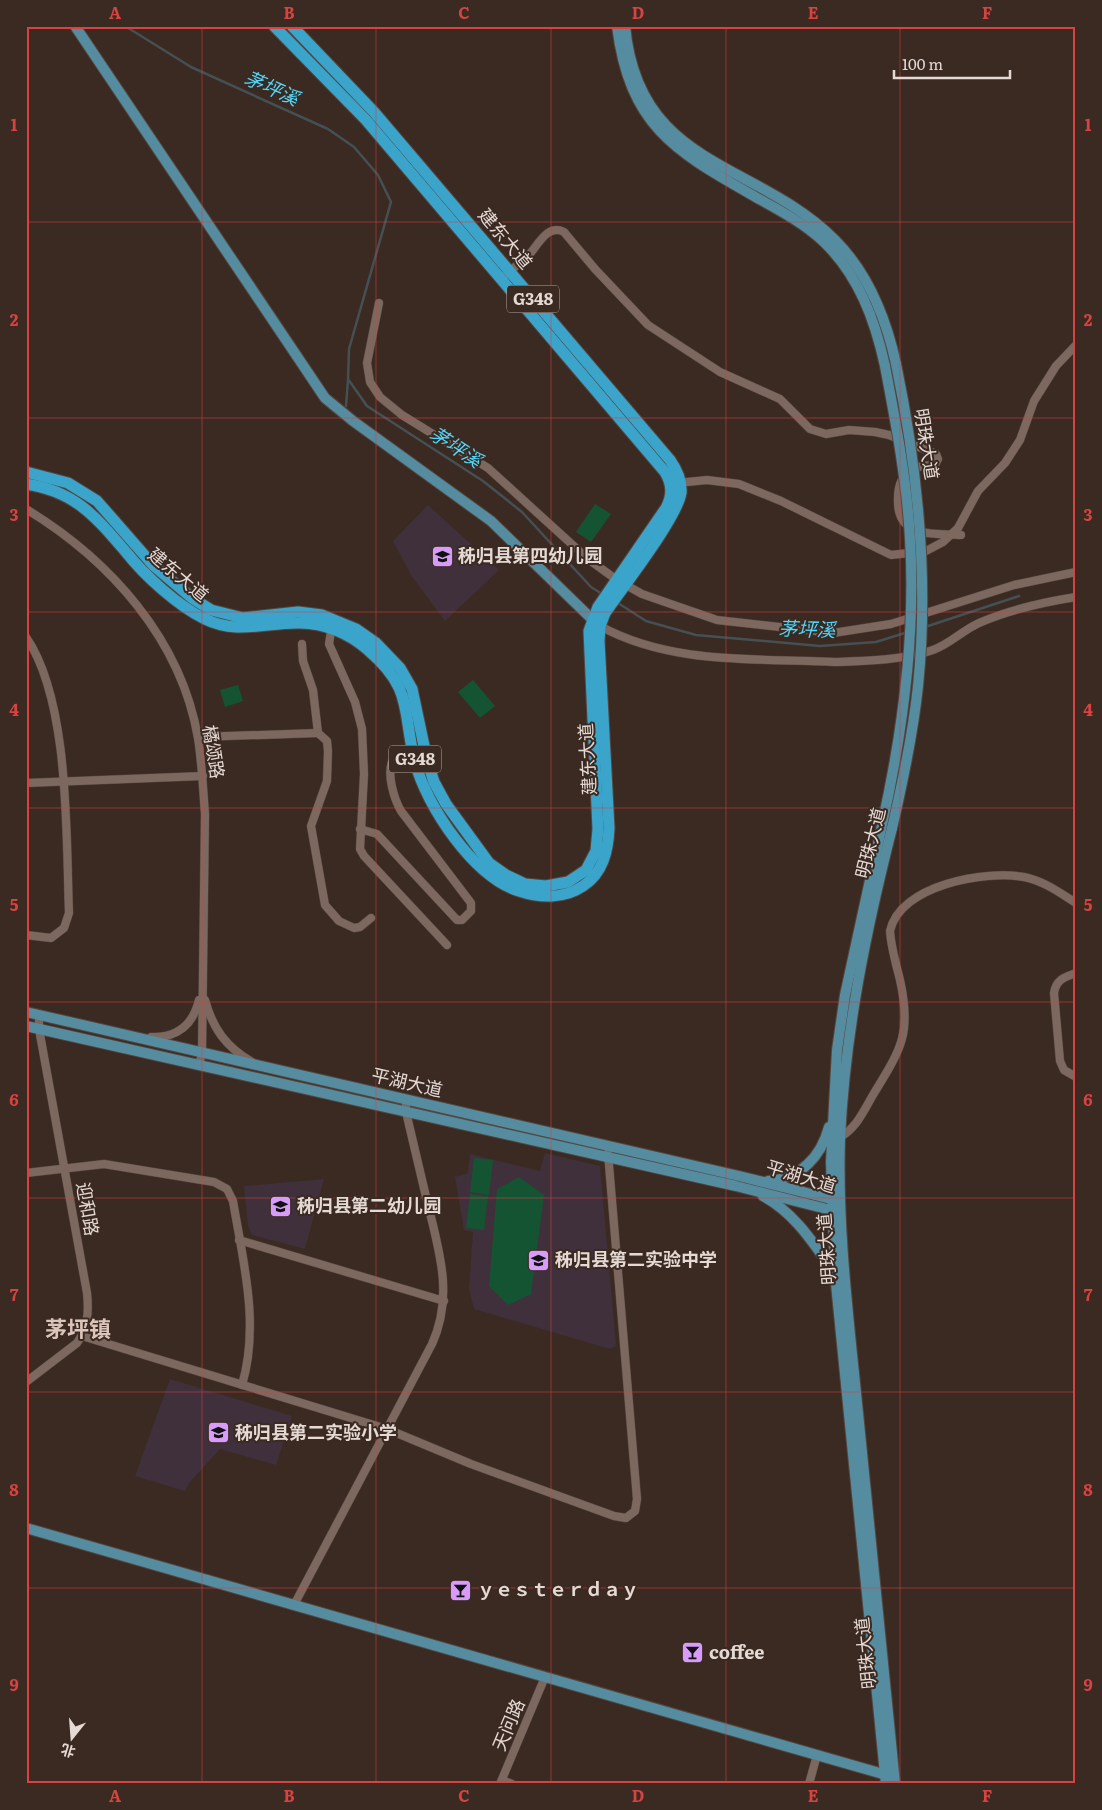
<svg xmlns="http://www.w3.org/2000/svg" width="1102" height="1810" font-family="Literata,'Noto Sans SC',serif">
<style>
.education{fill:#3f303c}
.garden{fill:#155433}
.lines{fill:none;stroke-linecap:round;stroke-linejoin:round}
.stream{stroke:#455054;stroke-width:2.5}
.minor-casing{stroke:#54463f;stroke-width:9}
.major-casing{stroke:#54463f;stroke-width:12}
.highway-casing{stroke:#54463f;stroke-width:13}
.minor{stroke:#7c685e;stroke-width:8}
.major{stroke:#558c9f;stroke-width:10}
.highway{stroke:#3ba4ca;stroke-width:11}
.major-bridge-casing{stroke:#54463f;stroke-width:12;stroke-linecap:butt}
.major-bridge{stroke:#558c9f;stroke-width:10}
.grid{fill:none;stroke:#d84342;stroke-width:1;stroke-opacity:0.55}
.labels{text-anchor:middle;stroke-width:4;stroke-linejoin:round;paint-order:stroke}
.shield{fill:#3b2a22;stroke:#b2a49f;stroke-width:1}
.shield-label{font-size:16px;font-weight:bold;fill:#e5d9d4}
.street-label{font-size:18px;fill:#e5d9d4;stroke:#3b2a22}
.poi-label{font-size:18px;font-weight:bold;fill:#e5d9d4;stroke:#3b2a22;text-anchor:start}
.water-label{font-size:19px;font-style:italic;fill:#52d6f9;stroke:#3b2a22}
.district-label{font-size:22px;font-weight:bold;fill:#dbc4ba;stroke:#3b2a22}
.neatline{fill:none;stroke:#d84342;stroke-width:2}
.grid-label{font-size:16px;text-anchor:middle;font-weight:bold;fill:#d84342}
</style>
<rect width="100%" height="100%" fill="#3b2a22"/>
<g class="education">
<polygon points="428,505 499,570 445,621 411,575 393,541"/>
<polygon points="545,1153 600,1166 616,1346 610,1349 474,1309 469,1289 473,1232 464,1230 455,1177 468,1173 470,1154 540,1171"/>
<polygon points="324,1179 305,1249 252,1235 248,1226 244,1186"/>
<polygon points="170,1379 292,1416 276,1465 220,1449 189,1483 185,1491 135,1476"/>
</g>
<g class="garden">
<polygon points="595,504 611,514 591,542 576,532"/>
<polygon points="473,680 495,706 480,718 458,692"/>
<polygon points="238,685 243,701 225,707 220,690"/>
<polygon points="474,1158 493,1160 489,1195 470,1192"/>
<polygon points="519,1177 544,1195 531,1294 508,1305 489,1286 497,1189"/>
<polygon points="470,1194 488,1196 484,1230 466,1228"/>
</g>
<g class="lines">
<g class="stream">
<polyline points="125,26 191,67 328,129 354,147 378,175 391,202 349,349 348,379 367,406 483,481 522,512 591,587 602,594"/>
<polyline points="346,406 348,380"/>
<polyline points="618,603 646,621 696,635 820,646 876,642 908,632"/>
<polyline points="925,627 1019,596"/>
</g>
<defs>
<g id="minor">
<path d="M506,274C514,268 521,262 528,256C537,247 547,223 564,232L595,269L648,325L720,372L780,399L810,429L826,434L849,430L875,432L889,435L936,454L938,459L936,463C928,467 918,465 910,470C901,477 898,488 898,498C896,539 933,533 961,535"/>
<polyline points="379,303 367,363 370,382 380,397 402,415 488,468 588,559 617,580 642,594 717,620 833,633 891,624 1014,585 1076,572"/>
<polyline points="677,483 707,480 739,484 781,501 891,555 926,551 943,542 958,528 978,491 1005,463 1020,440 1034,401 1056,366 1076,345"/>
<path d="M26,509C110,560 181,639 198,738C202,764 203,789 205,814L202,1053L199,1065"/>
<polyline points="332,625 329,644 355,702 362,729 364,774 360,849 364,856 447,945"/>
<path d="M600,626C671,665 755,658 834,662C864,661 905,660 933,650C950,644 963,630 979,623C1009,610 1044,602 1076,597"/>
<path d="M26,637C70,701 66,837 69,913L64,928L51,938L26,935"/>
<polyline points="302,644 303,661 313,690 318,733 327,741 328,751 327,781 311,826 325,905 339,921 354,928 360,927 371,918"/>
<polyline points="198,737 318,733"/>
<polyline points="26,783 203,776"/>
<path d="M360,829L377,834L457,920H462L471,911V903L401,811C394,799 387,775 392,762L397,758L425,753"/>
<path d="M1076,973C1064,977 1056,980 1054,993L1060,1061L1064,1070L1076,1077"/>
<path d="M205,1000C213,1029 226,1047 252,1062"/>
<path d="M151,1037C177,1038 193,1025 199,1000"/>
<path d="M840,1137C856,1129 864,1110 873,1095C901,1049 912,1034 900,980C896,964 891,947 890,931C900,885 985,870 1024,877C1044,881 1060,893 1076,903"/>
<path d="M26,1173L104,1164L214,1182L227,1189L233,1201C243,1261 260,1324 242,1385"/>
<polyline points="239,1240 444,1301"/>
<polyline points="82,1336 387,1429 471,1464 614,1516 626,1518 635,1511 637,1499 608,1153"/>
<path d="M26,1382L77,1343C88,1327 89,1312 87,1293L39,1029V1015"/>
<path d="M294,1605L432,1344C454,1296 439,1250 427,1201C420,1172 413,1141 406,1112V1100"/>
<polyline points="502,1780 512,1784"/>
<polyline points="500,1784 545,1677"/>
<polyline points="809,1784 817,1755"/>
</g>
<g id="major">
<polyline points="75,26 325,398 353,421 491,521 597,624"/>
<path d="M617,26C630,130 679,153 761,200C783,212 806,225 824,242C859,276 875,320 885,366"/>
<path d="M625,26C638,168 755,160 835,240C869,274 886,318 896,364"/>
<polyline points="882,825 845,995 837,1050 831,1162 835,1274 886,1784"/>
<path d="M892,828C866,930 845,1032 840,1138C837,1230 849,1321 858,1413C870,1536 883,1660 895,1784"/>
<polyline points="26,1012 739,1176 831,1199 840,1206 831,1210 736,1186 26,1026"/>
<path d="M768,1181C800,1179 821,1157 829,1127"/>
<path d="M763,1196C795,1213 814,1244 834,1272"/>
<polyline points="26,1528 890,1776"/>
</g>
<g id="highway">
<path d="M26,472L68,483L97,501L153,565L192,598L211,610L243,618L298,612L322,615L356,629L376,643L400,668L412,689L427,760L434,782L446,804L489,863L506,875L525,884L546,886L568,882L586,870L596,851L598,829L589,631L598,607L666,508C673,495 672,484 665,472L366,120L274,26"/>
<path d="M26,484C75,491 96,517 126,552C145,576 178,606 205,619C237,635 267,622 300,623C325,623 350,634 368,650C414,689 402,711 415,762C427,807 474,877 519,891C540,898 564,899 583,886C603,873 608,851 609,828L599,641L600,626L605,613C622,588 677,518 681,493C682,480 677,470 670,460L374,112L292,26"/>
</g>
</defs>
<use href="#minor" class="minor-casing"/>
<use href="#major" class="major-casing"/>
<use href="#highway" class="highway-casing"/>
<use href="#minor" class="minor"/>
<use href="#major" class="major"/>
<use href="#highway" class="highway"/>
<defs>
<g id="major-bridge">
<path d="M882,825C903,731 916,636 910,539C907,481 896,424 885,366"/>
<path d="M892,828C903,781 913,734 918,686C929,578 918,470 896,364"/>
</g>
</defs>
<use href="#major-bridge" class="major-bridge-casing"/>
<use href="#major-bridge" class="major-bridge"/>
</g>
<path class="grid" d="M202,26V1784M376,26V1784M551,26V1784M726,26V1784M900,26V1784M26,222H1076M26,418H1076M26,612H1076M26,808H1076M26,1002H1076M26,1198H1076M26,1392H1076M26,1588H1076"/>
<defs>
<symbol id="school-square" viewBox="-11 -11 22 22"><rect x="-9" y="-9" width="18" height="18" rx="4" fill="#d79bf9" stroke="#3b2a22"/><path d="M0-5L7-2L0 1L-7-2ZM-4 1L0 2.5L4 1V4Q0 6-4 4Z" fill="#111"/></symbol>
<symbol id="bar-square" viewBox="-11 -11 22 22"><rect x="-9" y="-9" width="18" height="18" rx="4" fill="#d79bf9" stroke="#3b2a22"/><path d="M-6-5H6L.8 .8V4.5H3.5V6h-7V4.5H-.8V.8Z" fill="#111"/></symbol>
</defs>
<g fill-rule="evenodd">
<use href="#school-square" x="430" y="544" width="25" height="25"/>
<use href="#school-square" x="268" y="1194" width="25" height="25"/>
<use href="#school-square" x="526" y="1248" width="25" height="25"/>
<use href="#school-square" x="206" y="1420" width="25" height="25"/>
<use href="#bar-square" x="448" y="1578" width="25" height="25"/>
<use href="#bar-square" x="680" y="1640" width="25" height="25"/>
</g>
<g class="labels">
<g class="shield">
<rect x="507" y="285.5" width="52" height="27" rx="4"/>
<rect x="389" y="745.5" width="52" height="27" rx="4"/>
</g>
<g class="shield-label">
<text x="533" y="305">G348</text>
<text x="415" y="765">G348</text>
</g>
<g class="street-label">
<text transform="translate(505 239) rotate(50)" y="6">建东大道</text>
<text transform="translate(926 444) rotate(81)" y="6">明珠大道</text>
<text transform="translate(178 575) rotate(40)" y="6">建东大道</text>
<text transform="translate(213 752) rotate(81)" y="6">橘颂路</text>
<text transform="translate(588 759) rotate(-93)" y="6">建东大道</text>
<text transform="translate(871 843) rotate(-76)" y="6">明珠大道</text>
<text transform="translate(407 1083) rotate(13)" y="6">平湖大道</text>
<text transform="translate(801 1177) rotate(17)" y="6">平湖大道</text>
<text transform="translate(87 1209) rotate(80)" y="6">迎和路</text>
<text transform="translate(827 1249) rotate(-94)" y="6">明珠大道</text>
<text transform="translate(866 1653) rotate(-96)" y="6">明珠大道</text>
<text transform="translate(509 1725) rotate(-67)" y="6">天问路</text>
</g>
<g class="poi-label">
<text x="458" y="562">秭归县第四幼儿园</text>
<text x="297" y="1212">秭归县第二幼儿园</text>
<text x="555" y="1266">秭归县第二实验中学</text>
<text x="235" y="1439">秭归县第二实验小学</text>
<text x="477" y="1596">ｙｅｓｔｅｒｄａｙ</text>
<text x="709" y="1659">coffee</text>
</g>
<g class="water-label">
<text transform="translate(272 88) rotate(24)" y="7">茅坪溪</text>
<text transform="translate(456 447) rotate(33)" y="7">茅坪溪</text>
<text transform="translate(807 629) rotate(2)" y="7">茅坪溪</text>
</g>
<g class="district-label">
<text x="78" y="1337">茅坪镇</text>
</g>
</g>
<rect width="1102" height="1810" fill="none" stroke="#3b2a22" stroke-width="55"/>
<g transform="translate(72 1738) rotate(197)" stroke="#3b2a22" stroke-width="4" paint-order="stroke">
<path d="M0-4L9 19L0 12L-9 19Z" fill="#e5d9d4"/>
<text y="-8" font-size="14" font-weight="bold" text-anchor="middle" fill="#e5d9d4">北</text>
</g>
<path d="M894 70v8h116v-8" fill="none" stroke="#e5d9d4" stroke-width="2.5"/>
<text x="902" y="70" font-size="15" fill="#e5d9d4" stroke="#3b2a22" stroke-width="4" paint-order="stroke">100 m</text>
<rect x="28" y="28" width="1046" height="1754" class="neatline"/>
<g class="grid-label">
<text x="115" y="19">A</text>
<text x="289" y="19">B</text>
<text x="464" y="19">C</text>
<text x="638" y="19">D</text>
<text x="813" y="19">E</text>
<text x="987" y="19">F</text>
<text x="14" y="131">1</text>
<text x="1088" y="131">1</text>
<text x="14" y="326">2</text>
<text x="1088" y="326">2</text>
<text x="14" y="521">3</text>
<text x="1088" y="521">3</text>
<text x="14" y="716">4</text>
<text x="1088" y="716">4</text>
<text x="14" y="911">5</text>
<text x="1088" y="911">5</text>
<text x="14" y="1106">6</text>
<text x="1088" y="1106">6</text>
<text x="14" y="1301">7</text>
<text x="1088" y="1301">7</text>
<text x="14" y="1496">8</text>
<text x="1088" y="1496">8</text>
<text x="14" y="1691">9</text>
<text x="1088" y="1691">9</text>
<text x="115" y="1802">A</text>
<text x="289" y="1802">B</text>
<text x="464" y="1802">C</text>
<text x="638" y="1802">D</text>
<text x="813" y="1802">E</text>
<text x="987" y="1802">F</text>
</g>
</svg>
